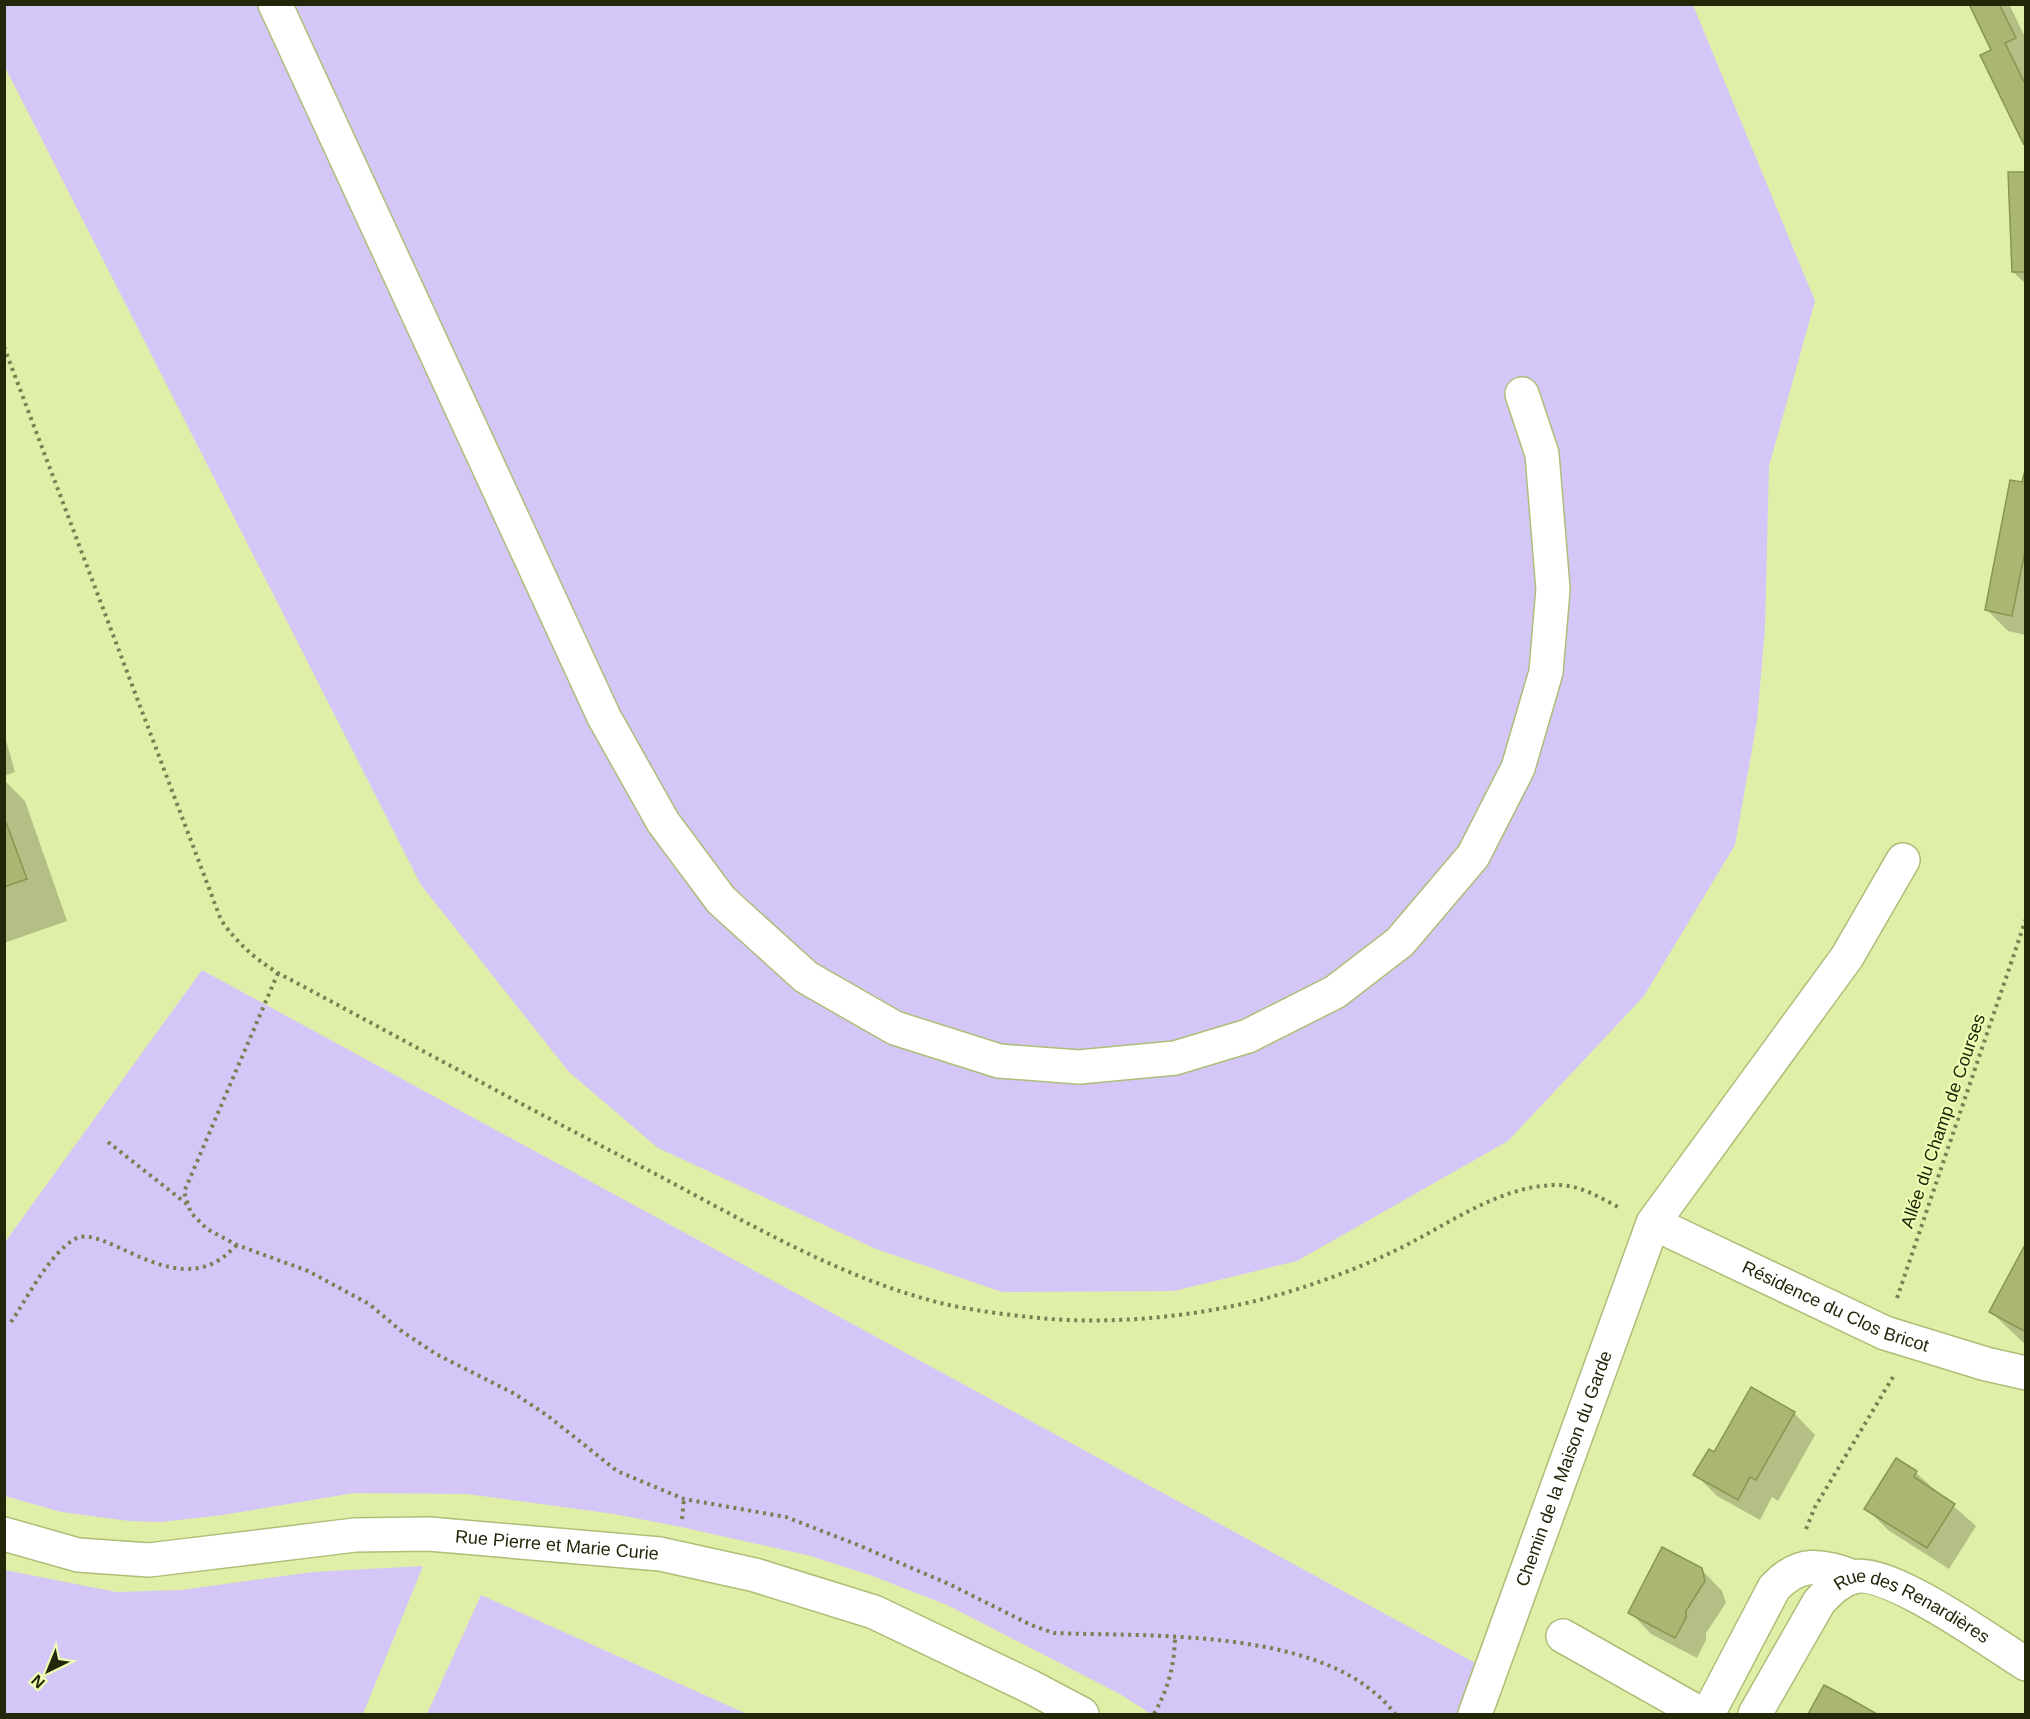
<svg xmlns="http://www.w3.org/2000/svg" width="2030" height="1719" font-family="Helvetica,sans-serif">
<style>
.green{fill:#d5c6f8}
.shadow{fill:#0003}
.building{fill:#a9b772;stroke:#889651;stroke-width:1.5}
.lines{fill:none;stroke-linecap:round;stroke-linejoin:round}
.minor-casing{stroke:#aebd77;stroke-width:36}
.path{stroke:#788151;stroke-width:4;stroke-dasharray:3 4.5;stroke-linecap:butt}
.minor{stroke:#fff;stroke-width:33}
.labels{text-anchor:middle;stroke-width:4.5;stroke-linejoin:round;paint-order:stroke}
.street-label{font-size:18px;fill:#22270a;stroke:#edfdb4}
</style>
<rect width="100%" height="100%" fill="#e0efa7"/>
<g class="green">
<polygon points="5,4 1693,5 1815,301 1769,466 1765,628 1757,721 1735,845 1644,996 1508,1141 1297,1261 1174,1291 1002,1292 876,1249 658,1148 569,1072 421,885 5,67"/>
<polygon points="202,970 1490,1671 1465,1714 1151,1714 1120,1694 947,1605 870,1575 807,1555 681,1527 614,1514 467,1494 354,1493 223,1515 161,1522 129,1521 61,1512 5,1496 5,1242"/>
<polygon points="423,1566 363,1714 5,1714 5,1570 116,1592 181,1590 313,1572"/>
<polygon points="481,1595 747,1714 427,1714"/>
</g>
<g class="shadow">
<polygon points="1970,4 2009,4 2026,39 2026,145 1982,56 1993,51"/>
<polygon points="2026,173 2026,284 2013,272"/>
<polygon points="2026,474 2026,635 2008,631 1987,610"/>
<polygon points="4,733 15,772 4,776"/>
<polygon points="4,780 25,801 67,921 4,943"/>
<polygon points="2026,1246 2026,1345 1991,1312"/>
<polygon points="1794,1413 1815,1435 1778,1501 1772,1497 1760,1520 1717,1496 1695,1474 1715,1454"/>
<polygon points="1916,1473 1976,1526 1949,1569 1888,1530 1866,1508"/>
<polygon points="1701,1569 1722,1591 1726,1603 1706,1633 1706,1640 1697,1658 1651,1634 1630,1612"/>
<polygon points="1825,1687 1874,1714 1810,1714"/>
</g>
<g class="building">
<polygon points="1969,4 1999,4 2016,38 2005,43 2026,86 2024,145 1980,55 1991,50"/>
<polygon points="2008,172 2026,172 2026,294 2025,272 2012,272"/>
<polygon points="2026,466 2026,546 2012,616 1985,610 2010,480 2022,482"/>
<polygon points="4,817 27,879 4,887"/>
<polygon points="2026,1243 2026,1332 1989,1312"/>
<polygon points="1751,1387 1795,1412 1756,1480 1750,1477 1738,1500 1693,1475 1709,1449 1714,1452"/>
<polygon points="1896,1458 1917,1471 1914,1477 1955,1504 1927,1548 1864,1509"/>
<polygon points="1662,1547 1702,1568 1705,1581 1686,1611 1686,1618 1675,1638 1628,1613"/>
<polygon points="1824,1685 1847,1697 1877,1714 1808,1714"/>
</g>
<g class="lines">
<defs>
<g id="minor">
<polyline points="275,4 604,717 663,822 721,900 806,977 895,1028 999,1061 1079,1067 1175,1058 1248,1036 1335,992 1400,942 1473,856 1518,768 1546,672 1553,589 1542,454 1522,394"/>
<path id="s1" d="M1653,1223L1885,1333L1986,1364L2026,1373"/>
<path id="s2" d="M4,1534L78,1555L149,1560L355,1535L429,1534L660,1554L755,1575L874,1612L1031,1687L1082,1714"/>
<polyline points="1563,1636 1701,1714"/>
<path id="s3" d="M1475,1714L1653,1223L1847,957L1903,860"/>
<path d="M1708,1714L1774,1588C1800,1560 1821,1565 1854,1577"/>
<path id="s4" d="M1755,1714L1819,1602C1829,1591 1839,1581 1853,1577C1888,1567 1992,1643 2026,1664"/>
</g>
</defs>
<use href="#minor" class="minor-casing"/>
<g class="path">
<path d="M4,347L221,920C237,943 254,958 278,973C400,1038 521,1105 644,1168C742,1219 841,1280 949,1305C982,1312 1017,1316 1050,1319C1121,1324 1199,1316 1267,1298C1308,1287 1352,1271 1390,1253C1443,1229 1497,1185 1557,1185C1580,1185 1599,1197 1618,1207"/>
<path d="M278,973L184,1192L191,1213L207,1229L237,1245L308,1271L369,1304L400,1330L436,1354L515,1394L548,1416L617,1471L684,1499L786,1517L858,1545L949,1584L1031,1625L1054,1633C1154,1637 1329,1627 1395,1714"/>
<polyline points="108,1142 188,1205"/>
<polyline points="1897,1298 2026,919"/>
<path d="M11,1322C28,1297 49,1254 75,1239C102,1223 166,1293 219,1260C226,1256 231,1250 237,1245"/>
<polyline points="682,1519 684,1499"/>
<polyline points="1806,1529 1815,1507 1893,1377"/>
<path d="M1154,1714C1168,1689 1174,1667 1175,1639"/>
</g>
<use href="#minor" class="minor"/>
</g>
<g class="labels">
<g class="street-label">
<text transform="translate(1943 1121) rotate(-71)" y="6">Allée du Champ de Courses</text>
<text dy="6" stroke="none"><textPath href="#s1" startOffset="201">Résidence du Clos Bricot</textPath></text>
<text dy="6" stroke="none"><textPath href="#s3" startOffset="261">Chemin de la Maison du Garde</textPath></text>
<text dy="6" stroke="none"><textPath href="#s2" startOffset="558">Rue Pierre et Marie Curie</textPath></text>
<text dy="6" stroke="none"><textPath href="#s4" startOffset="237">Rue des Renardières</textPath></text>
</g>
</g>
<rect width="2030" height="1719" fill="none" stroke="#22270a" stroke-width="12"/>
<g transform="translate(48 1671) rotate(223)" stroke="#edfdb4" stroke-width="4.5" paint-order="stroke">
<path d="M0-4.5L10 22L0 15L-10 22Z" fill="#22270a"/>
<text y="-9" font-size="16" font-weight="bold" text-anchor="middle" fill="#22270a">N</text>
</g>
</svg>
